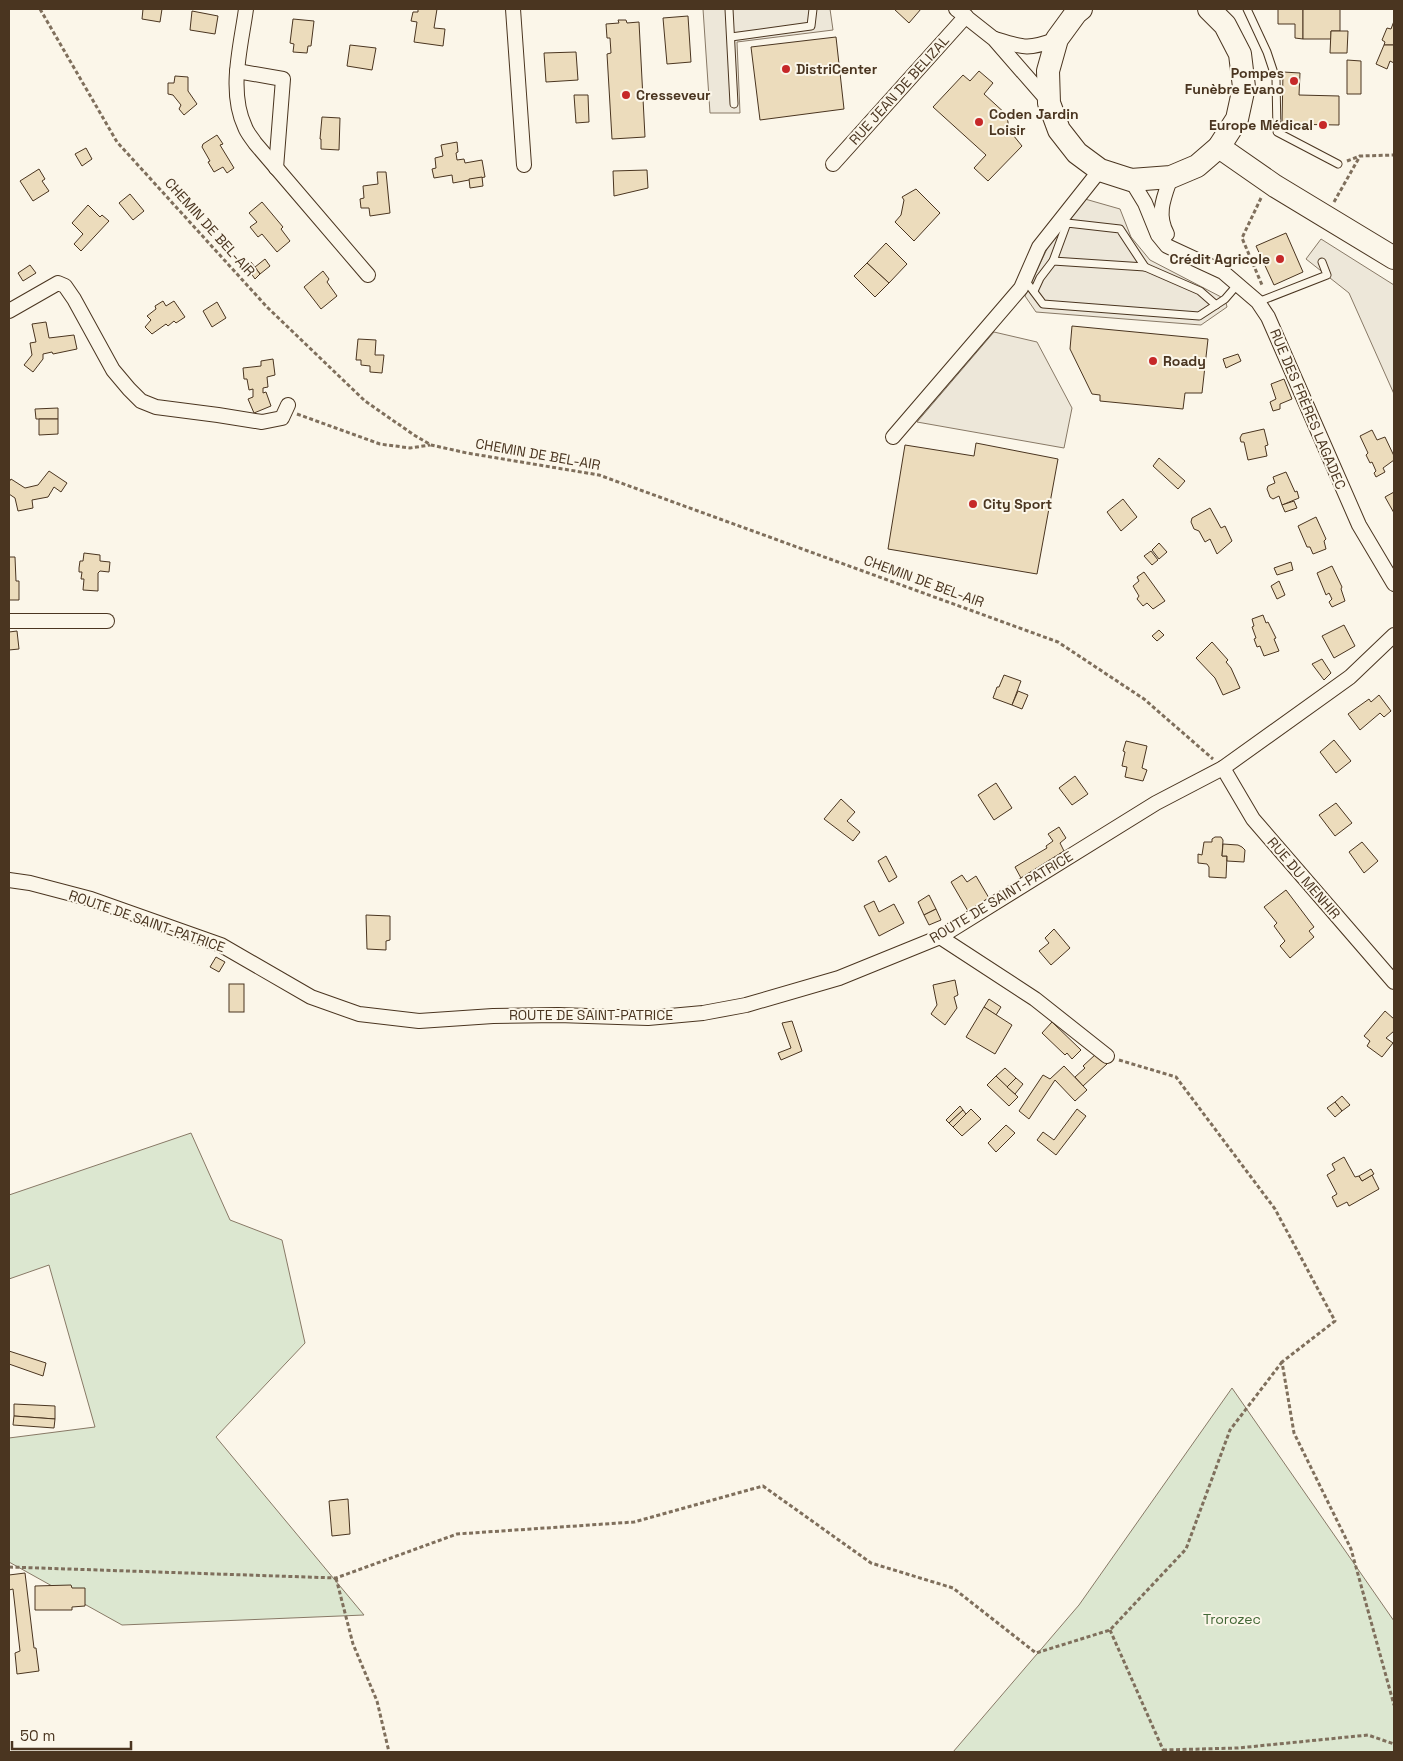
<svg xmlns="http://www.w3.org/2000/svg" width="1403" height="1761" font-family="'Space Grotesk',sans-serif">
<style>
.green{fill:#dce7d0;stroke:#887966}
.parking{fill:#ede7d9;stroke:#887966}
.building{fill:#ecdcbc;stroke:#4a3520}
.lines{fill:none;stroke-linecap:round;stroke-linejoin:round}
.lane-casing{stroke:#4a3520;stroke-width:9}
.street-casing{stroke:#4a3520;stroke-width:16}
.primary-casing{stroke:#4a3520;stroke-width:24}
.path{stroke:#7f6f5c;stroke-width:3;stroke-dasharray:4 2.5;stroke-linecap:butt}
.lane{stroke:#fbf6e9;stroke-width:7}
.street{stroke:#fbf6e9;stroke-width:14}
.primary{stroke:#fbf6e9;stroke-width:22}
.poi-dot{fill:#c62828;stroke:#fbf6e9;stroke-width:2}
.labels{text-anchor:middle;stroke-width:4;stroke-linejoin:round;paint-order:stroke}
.poi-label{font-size:14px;font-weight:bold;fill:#4a3520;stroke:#fbf6e9;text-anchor:start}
.street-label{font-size:14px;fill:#4a3520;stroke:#fbf6e9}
.park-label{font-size:14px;fill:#436837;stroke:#fbf6e9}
</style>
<rect width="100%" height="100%" fill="#fbf6e9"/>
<g class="green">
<polygon points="191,1133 230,1220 282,1240 305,1343 216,1437 364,1615 122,1625 9,1562 9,1438 95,1427 49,1265 9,1279 9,1195"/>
<polygon points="1232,1388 1394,1621 1394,1752 953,1752 1079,1605"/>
</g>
<g class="parking">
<polygon points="703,9 830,9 833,30 737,42 740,113 710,113"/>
<polygon points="1085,199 1120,209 1131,237 1150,260 1225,299 1227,307 1201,325 1036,312 1025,296 1053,236"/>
<polygon points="1321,239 1394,285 1394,394 1349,293 1306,259"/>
<polygon points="994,332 1037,342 1072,408 1064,448 917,422"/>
</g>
<g class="building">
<polygon points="143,9 162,9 160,22 142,19"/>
<polygon points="418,9 437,9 434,28 445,29 443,46 414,42 417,22 411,21 413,12 418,12"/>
<polygon points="894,9 921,9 909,23"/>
<polygon points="1278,9 1303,9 1303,39 1295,38 1295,24 1278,24"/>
<polygon points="1303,9 1340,9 1340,31 1331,31 1331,39 1303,39"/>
<polygon points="192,11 218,16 215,34 190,30"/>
<polygon points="688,16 691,62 667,64 663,18"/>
<polygon points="293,19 314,21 311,46 308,46 307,53 293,52 294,44 290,43"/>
<polygon points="618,20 626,20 627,23 639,22 645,137 612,139 607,54 611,53 610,38 607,38 606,24 619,23"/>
<polygon points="1394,21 1394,45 1384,45 1385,42 1382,40 1387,28 1391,29"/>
<polygon points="1331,31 1348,31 1347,53 1330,53"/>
<polygon points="836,37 844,109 760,120 751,47"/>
<polygon points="350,45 376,48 372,70 347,66"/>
<polygon points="1384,45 1394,45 1394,63 1390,61 1387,69 1376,64"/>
<polygon points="576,52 578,80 546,82 544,53"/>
<polygon points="1347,60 1361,61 1361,94 1347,94"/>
<polygon points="979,71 993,83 984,94 1007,115 1009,130 1022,146 988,181 974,168 986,155 933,107 963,75 970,81"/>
<polygon points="1283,72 1300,73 1299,95 1339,96 1339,125 1282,124"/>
<polygon points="175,76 188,77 188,91 197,104 184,115 179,109 181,105 173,95 168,94 168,83 174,83"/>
<polygon points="574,95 588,95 589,122 576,123"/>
<polygon points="322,117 340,118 339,150 321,149 321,139 320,139"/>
<polygon points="217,135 223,144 220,145 234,168 227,173 223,167 214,172 208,162 210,161 202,147 203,144"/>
<polygon points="457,142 458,152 456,153 457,160 464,159 465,163 482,160 485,177 453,183 452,175 434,178 432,169 436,168 435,158 443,156 441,145"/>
<polygon points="86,148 92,159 82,166 75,154"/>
<polygon points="39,169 45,179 42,181 49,191 33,201 20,181"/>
<polygon points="647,170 648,188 614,196 613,171"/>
<polygon points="377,172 386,172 390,213 370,216 369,208 361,208 360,199 364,198 363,186 378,184"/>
<polygon points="482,177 483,186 470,188 469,179"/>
<polygon points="916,189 940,213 914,241 895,222 901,215 904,200 902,197"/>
<polygon points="130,194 144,211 133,220 119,203"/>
<polygon points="262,202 283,227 281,229 290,241 277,252 262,234 258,237 250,227 257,222 249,213"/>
<polygon points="88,205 100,217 102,215 109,221 81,251 74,244 83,234 72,223"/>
<polygon points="1286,233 1303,272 1274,285 1256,246"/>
<polygon points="886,243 907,264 889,283 867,263"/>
<polygon points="265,259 270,266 260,274 255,267"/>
<polygon points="251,262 260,274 255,279 246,266"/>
<polygon points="867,263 889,283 875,297 854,276"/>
<polygon points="30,265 36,273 23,281 18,273"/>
<polygon points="323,271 329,279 327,282 337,296 321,309 304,287"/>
<polygon points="163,301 166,306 174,301 185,317 176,323 174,321 168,326 166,324 152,334 145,327 151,320 147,316 156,309 155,306"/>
<polygon points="217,302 226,318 212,327 203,311"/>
<polygon points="46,322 49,338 74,335 77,349 53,354 52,352 43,354 43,359 33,372 24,365 32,355 30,343 36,342 32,324"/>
<polygon points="1072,326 1208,339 1202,393 1185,393 1183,409 1100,401 1100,395 1092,394 1070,349"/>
<polygon points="358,339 376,340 375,355 384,355 382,373 370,372 370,366 361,365 361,360 356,360"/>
<polygon points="1238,354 1241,361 1226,368 1223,359"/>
<polygon points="273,359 275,375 267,377 268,387 263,388 263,393 266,392 271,406 254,413 248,399 253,397 253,389 249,390 247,379 244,379 243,368 261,366 261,361"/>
<polygon points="1284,379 1292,399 1280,404 1280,409 1273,411 1270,402 1276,399 1271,384"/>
<polygon points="58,408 58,419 36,419 35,409"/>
<polygon points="39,419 58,419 58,434 39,435"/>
<polygon points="1264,429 1268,445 1265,446 1267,456 1248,460 1244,442 1241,442 1240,438 1242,434"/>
<polygon points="1372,430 1377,440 1385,437 1394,456 1394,460 1383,468 1385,472 1376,477 1374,473 1376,471 1372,462 1370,463 1366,455 1368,453 1360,436"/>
<polygon points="976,443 1058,459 1037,574 888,549 905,445 974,456"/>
<polygon points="1159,458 1185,481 1178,489 1153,466"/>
<polygon points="49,471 67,483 61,492 54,487 48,497 32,500 33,508 18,511 15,498 9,494 9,482 11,479 25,488 38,485"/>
<polygon points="1286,472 1295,492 1297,491 1299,498 1282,505 1279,496 1273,499 1270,497 1267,489 1268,486 1275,483 1273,477"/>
<polygon points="1394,492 1394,513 1385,497"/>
<polygon points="1123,499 1137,517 1121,531 1107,512"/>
<polygon points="1294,501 1297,508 1285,512 1282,505"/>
<polygon points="1210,508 1221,528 1225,526 1232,541 1217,554 1210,539 1205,542 1199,531 1194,529 1191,522 1192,518"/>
<polygon points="1316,517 1326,539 1324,541 1326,549 1313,554 1310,547 1307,547 1298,526"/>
<polygon points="1159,543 1167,552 1159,559 1152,550"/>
<polygon points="1151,551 1158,560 1152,565 1144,556"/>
<polygon points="84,553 100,555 100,561 110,562 109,572 100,571 98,573 98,591 83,590 84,579 81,579 82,572 79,572 79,568 80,561 83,561"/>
<polygon points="9,557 15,557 16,581 19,581 19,600 9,600"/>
<polygon points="1291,562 1293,570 1277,575 1274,568"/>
<polygon points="1332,566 1342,587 1341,589 1345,601 1332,607 1329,602 1332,599 1329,593 1326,595 1317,573"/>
<polygon points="1144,572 1165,601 1153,609 1147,603 1143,606 1137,599 1139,596 1133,586 1139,581 1137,577"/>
<polygon points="1279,581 1285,595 1277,599 1271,586"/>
<polygon points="1263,615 1266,623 1268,622 1276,638 1274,639 1279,651 1264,656 1260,646 1257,647 1254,639 1256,638 1252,627 1254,626 1252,619"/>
<polygon points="1344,625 1355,646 1334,658 1322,636"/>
<polygon points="1159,630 1164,635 1157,641 1152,636"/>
<polygon points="17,631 19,649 9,650 9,632"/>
<polygon points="1212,642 1228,660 1226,662 1231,668 1240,688 1223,695 1215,678 1196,658"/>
<polygon points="1322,659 1331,673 1324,680 1312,664"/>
<polygon points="1004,675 1021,681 1012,705 993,698 997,687 999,687"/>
<polygon points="1018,691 1028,695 1022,709 1012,705"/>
<polygon points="1379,695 1391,711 1384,717 1380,713 1360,730 1348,714 1369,699 1371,702"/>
<polygon points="1334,740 1351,761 1336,773 1320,752"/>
<polygon points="1126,741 1147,746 1142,768 1147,770 1143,781 1125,777 1127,767 1122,766 1125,752 1123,751"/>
<polygon points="1075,776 1088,794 1072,805 1059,788"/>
<polygon points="996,783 1012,808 994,820 978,795"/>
<polygon points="841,799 855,812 847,821 860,832 853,841 824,819"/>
<polygon points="1336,803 1352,823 1335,836 1319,815"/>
<polygon points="1059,827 1066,838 1060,843 1064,851 1021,878 1015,867 1047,848 1046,846 1053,841 1048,834"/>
<polygon points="1215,837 1221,837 1223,840 1222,856 1227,856 1226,878 1209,877 1209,867 1207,864 1198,863 1198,854 1202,855 1204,842 1212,842 1212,839"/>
<polygon points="1362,842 1378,861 1364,873 1349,852"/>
<polygon points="1223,844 1238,845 1242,847 1245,850 1244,862 1227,861 1227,856 1222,856"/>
<polygon points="886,856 897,877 889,882 878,861"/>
<polygon points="962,875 967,882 976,876 989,898 968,911 951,882"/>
<polygon points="1286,890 1314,927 1309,931 1314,937 1290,958 1280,946 1285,941 1274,926 1277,923 1264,907"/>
<polygon points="929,895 936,909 924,915 918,902"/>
<polygon points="874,901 879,912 894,904 904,923 879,936 864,906"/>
<polygon points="936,909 941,920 929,925 924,915"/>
<polygon points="366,915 390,916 390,940 386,941 386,950 367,949"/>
<polygon points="1054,929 1070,948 1051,965 1039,951 1049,943 1045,938"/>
<polygon points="216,957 225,962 219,972 210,967"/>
<polygon points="955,980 958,995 954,997 957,1008 945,1025 931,1014 937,1005 933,985"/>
<rect x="229" y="984" width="15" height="28"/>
<polygon points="989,999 1001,1007 996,1015 984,1007"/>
<polygon points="984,1007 1012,1025 995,1054 966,1037"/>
<polygon points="1385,1011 1394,1019 1394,1031 1386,1038 1393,1043 1382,1057 1367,1046 1370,1041 1364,1036"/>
<polygon points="792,1021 802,1051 781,1060 778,1053 791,1048 782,1023"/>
<polygon points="1052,1022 1081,1050 1072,1059 1067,1053 1065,1055 1042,1033"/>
<polygon points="1096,1054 1107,1064 1083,1086 1075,1077 1085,1068 1083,1066"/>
<polygon points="1064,1066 1087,1090 1075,1101 1055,1080 1029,1119 1019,1111 1043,1075 1050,1079"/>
<polygon points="1005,1068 1016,1078 1007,1087 996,1076"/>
<polygon points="996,1076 1018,1097 1009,1106 987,1085"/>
<polygon points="1016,1078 1023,1084 1015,1094 1007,1087"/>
<polygon points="1342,1096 1350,1105 1342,1111 1335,1102"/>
<polygon points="1335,1102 1342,1111 1335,1117 1327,1108"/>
<polygon points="960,1106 963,1110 949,1123 946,1120"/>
<polygon points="971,1109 981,1119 962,1136 953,1127"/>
<polygon points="1077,1109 1086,1116 1056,1155 1037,1140 1043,1132 1054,1140"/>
<polygon points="963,1110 966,1114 953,1127 949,1123"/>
<polygon points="1006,1125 1015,1133 996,1152 988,1143"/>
<polygon points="1344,1157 1355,1177 1359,1176 1362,1181 1372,1175 1379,1189 1349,1206 1347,1202 1337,1207 1332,1197 1337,1194 1327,1175 1335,1170 1332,1164"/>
<polygon points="1371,1169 1374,1174 1362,1181 1359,1176"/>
<polygon points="9,1351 46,1363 43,1376 9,1364"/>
<polygon points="14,1404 55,1406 55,1419 14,1416"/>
<polygon points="14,1416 55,1419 54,1428 13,1425"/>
<polygon points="348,1499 350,1534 332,1536 329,1501"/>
<polygon points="25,1573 34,1648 36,1648 39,1671 17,1674 15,1653 20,1651 13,1589 9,1590 9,1575"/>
<polygon points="71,1585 72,1588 85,1588 85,1606 72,1607 72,1610 35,1610 35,1586"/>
</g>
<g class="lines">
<defs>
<g id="lane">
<polyline points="729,9 734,104"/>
<polyline points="1247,9 1267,52 1276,79 1277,132 1338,164"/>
<polyline points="731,37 811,26 813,9"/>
<polyline points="1053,261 1067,223 1120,229 1145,267"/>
<polyline points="1025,280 1043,304 1199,316 1225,299 1238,284"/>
<polyline points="1034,291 1040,278 1053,261 1145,267 1200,291 1216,305"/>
<polyline points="1258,302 1327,275 1322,262"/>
</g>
<g id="street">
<path d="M246,9C241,46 228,91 245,127C247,133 252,138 255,143L368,275"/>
<polyline points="513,9 524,165"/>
<polyline points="956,9 994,39 1049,102"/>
<path d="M995,39C1024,48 1028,50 1057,39"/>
<polyline points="237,71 283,79 276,168"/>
<polyline points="833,164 966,16"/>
<polyline points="1131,180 1145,203 1158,235 1167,246 1223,272 1258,302 1268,317 1359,525 1394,584"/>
<path d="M1167,234C1156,214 1164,197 1171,177"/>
<polyline points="9,311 58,283 65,286 74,299 113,370 129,389 141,401 156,407 218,415 262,422 282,418 288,405"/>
<polyline points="893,437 1021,288 1039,247 1100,170"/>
<polyline points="9,621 107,621"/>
<polyline points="1223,768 1253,819 1394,982"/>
<polyline points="9,880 30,883 91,899 221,945 311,997 359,1014 419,1021 493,1016 558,1015 648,1018 703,1013 746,1005 839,978 940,937 1156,803 1223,768 1350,677 1394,635"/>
<polyline points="940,937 1035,999 1107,1056"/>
</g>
<g id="primary">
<polyline points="1081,9 1076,13 1057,39 1048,71 1049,103 1059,130 1077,153 1100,170 1131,180 1171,177 1197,166 1219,147 1237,119 1244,87 1240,54 1225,25 1209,9"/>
<polyline points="1219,147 1275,186 1394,258"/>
</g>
</defs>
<use href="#lane" class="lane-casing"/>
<use href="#street" class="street-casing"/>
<use href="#primary" class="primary-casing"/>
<g class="path">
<polyline points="40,9 117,142 267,307 365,401 414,435 431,445 467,453 599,475 1058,642 1144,699 1213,759"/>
<polyline points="1347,161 1360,156"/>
<polyline points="1261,198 1242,238 1262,285"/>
<polyline points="1334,202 1360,156 1394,155"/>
<polyline points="297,414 380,444 410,448 430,445"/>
<polyline points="1119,1060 1176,1077 1275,1209 1335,1321 1282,1362 1294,1433 1351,1549 1394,1705"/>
<polyline points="9,1567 336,1578 457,1534 634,1522 763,1486 871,1563 953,1588 1036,1653 1110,1630 1186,1549 1230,1430 1282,1362"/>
<polyline points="336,1578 353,1644 377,1701 389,1752"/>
<polyline points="1110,1630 1164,1752"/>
<polyline points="1163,1750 1238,1748 1368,1735 1394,1744"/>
</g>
<use href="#lane" class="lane"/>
<use href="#street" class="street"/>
<use href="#primary" class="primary"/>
</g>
<g class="poi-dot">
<circle cx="786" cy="69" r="5"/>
<circle cx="1294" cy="81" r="5"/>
<circle cx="626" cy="95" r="5"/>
<circle cx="979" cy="122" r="5"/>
<circle cx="1323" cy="125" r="5"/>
<circle cx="1280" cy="259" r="5"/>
<circle cx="1153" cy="361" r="5"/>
<circle cx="973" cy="504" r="5"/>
</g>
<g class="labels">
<g class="poi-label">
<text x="796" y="74">DistriCenter</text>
<text x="1284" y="78" text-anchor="end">Pompes<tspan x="1284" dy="16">Funèbre Evano</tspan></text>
<text x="636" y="100">Cresseveur</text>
<text x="989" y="119">Coden Jardin<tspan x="989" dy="16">Loisir</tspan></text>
<text x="1313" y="130" text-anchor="end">Europe Médical</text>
<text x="1270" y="264" text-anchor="end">Crédit Agricole</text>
<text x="1163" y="366">Roady</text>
<text x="983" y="509">City Sport</text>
</g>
<g class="street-label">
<text transform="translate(899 90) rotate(-48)" y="5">RUE JEAN DE BELIZAL</text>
<text transform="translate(210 227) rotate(48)" y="5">CHEMIN DE BEL-AIR</text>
<text transform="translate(1308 409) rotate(67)" y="5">RUE DES FRÈRES LAGADEC</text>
<text transform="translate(538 454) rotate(10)" y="5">CHEMIN DE BEL-AIR</text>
<text transform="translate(924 581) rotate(20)" y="5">CHEMIN DE BEL-AIR</text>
<text transform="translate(1304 878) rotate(49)" y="5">RUE DU MENHIR</text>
<text transform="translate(1001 897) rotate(-31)" y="5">ROUTE DE SAINT-PATRICE</text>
<text transform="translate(147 921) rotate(19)" y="5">ROUTE DE SAINT-PATRICE</text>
<text x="591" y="1020">ROUTE DE SAINT-PATRICE</text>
</g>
<g class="park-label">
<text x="1232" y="1624">Trorozec</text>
</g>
</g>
<rect width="1403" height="1761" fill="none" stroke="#4a3520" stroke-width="20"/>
<path d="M12 1741v8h119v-8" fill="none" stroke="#4a3520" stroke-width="2.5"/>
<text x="20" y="1741" font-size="15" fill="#4a3520" stroke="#fbf6e9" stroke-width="4" paint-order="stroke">50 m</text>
</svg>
